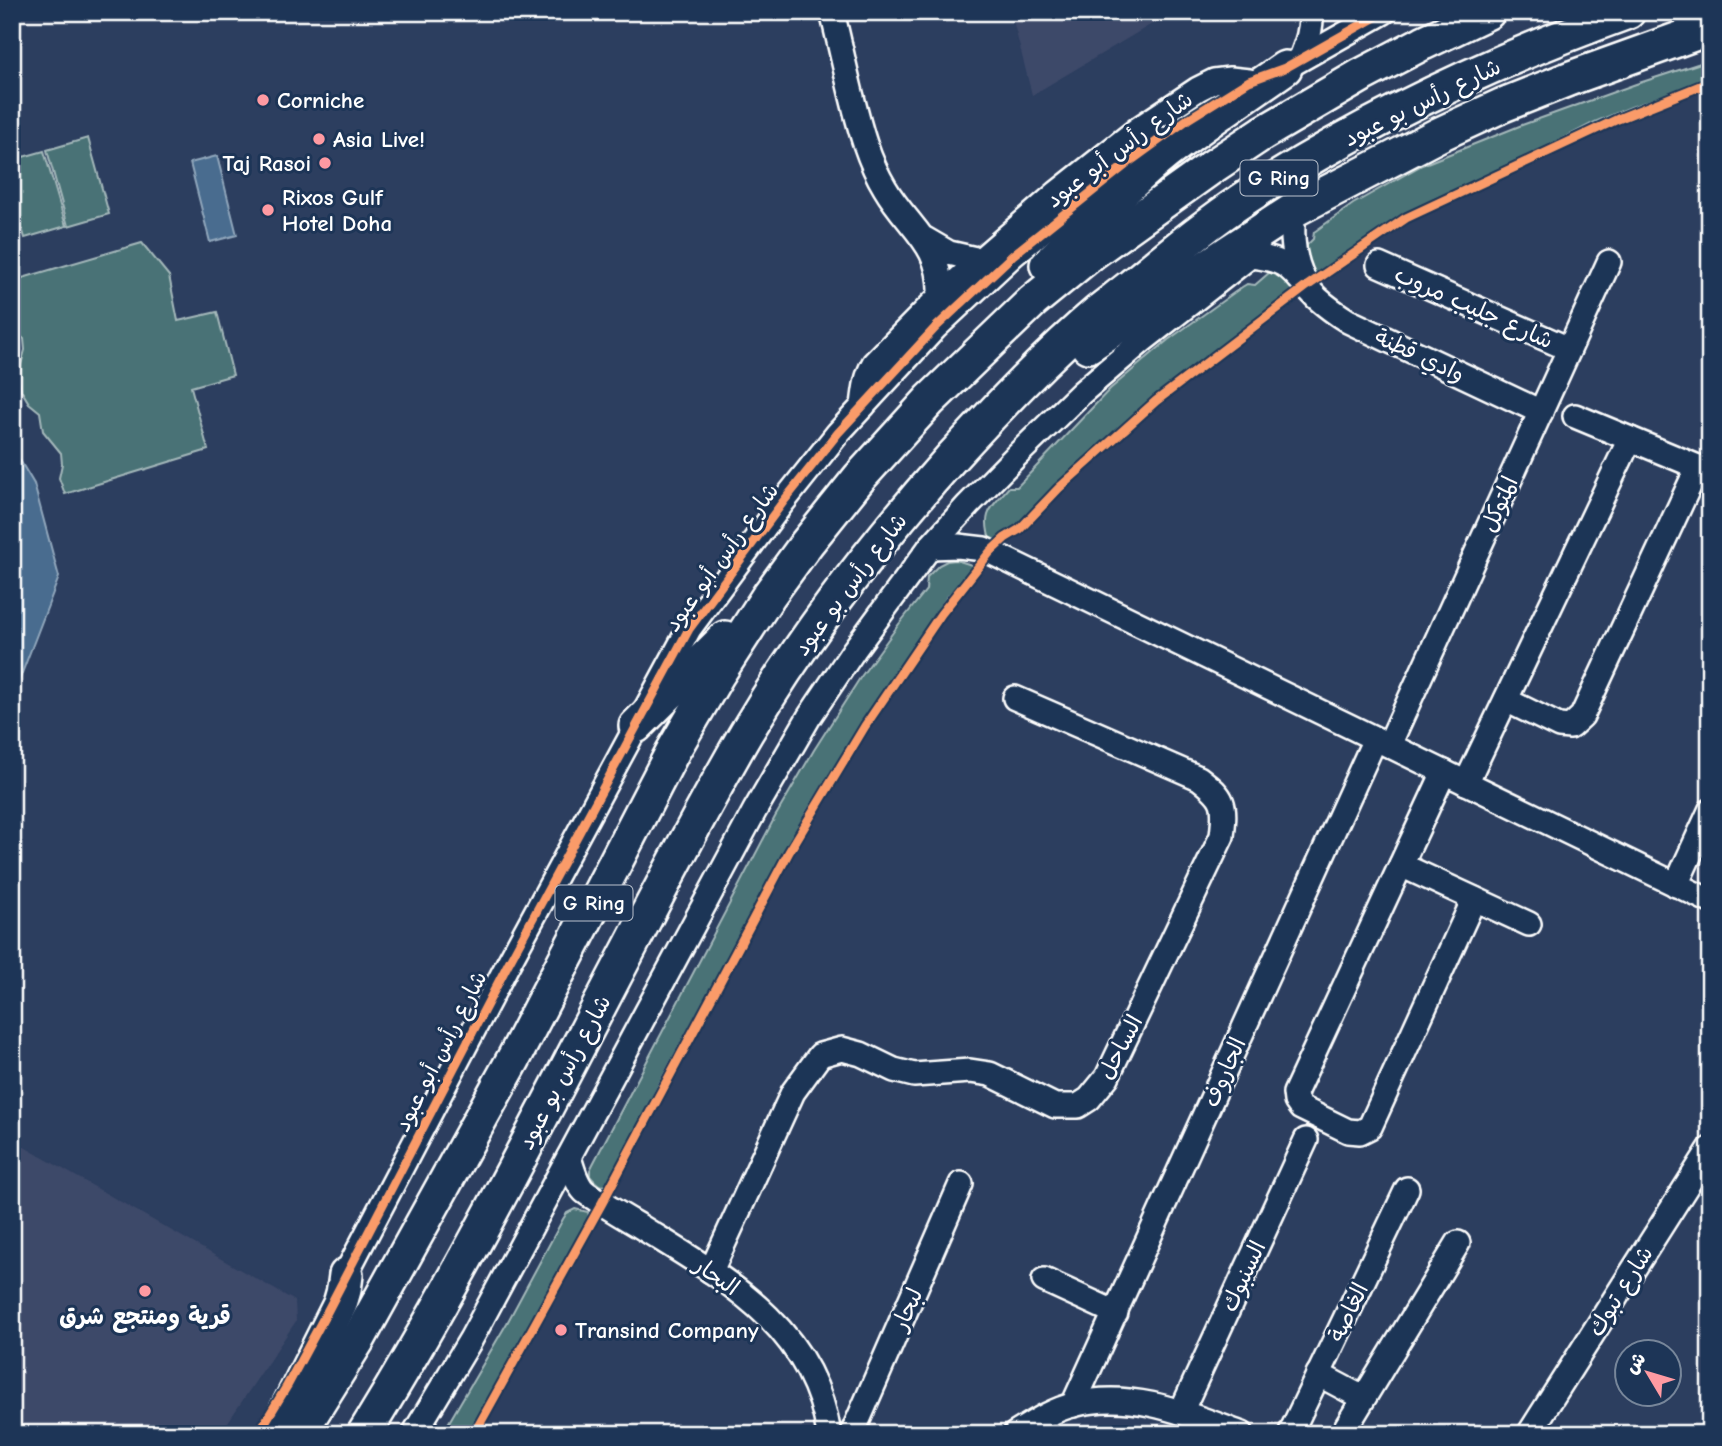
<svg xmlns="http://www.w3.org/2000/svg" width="1722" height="1446" font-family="'Comic Neue','Playpen Sans Arabic',sans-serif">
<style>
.built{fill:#3e4969}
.green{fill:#4a7276;stroke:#a4b8ba;stroke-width:2}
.water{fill:#486c8f;stroke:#91a7bc;stroke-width:2}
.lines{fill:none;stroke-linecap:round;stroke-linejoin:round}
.minor-casing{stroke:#fff;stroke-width:28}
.highway-casing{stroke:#fff;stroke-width:38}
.minor{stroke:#1d3557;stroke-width:23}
.highway{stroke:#1d3557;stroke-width:33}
.cycleway-casing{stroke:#1d3557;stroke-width:13}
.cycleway{stroke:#fa9b69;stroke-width:9}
.poi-dot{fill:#ff9aa2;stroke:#1d3557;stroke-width:2.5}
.labels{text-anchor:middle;stroke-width:6;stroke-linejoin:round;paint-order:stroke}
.shield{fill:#1d3557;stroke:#bbc2cd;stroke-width:2}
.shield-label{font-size:21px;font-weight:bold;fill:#fff}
.poi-label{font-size:23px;font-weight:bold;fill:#fff;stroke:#1d3557;text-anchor:start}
.street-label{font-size:23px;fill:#fff;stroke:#1d3557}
</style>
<rect width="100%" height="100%" fill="#2c3e5f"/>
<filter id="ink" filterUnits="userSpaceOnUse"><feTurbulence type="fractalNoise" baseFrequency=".0143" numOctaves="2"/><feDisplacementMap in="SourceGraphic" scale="14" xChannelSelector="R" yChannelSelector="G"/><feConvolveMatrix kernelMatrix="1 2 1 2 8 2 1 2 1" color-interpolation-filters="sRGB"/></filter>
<g filter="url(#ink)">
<g class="built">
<polygon points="1011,12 1172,12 1032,95"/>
<polygon points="12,1140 295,1301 296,1321 220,1434 12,1434"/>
</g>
<g class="green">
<polygon points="1710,60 1710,79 1631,107 1595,122 1512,165 1464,186 1373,235 1316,275 1314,275 1308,269 1305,247 1313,239 1314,232 1353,204 1422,165 1522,125 1636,84"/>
<polygon points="88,138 109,214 68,226 47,150"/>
<polygon points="44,151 66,226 25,238 12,193 12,160"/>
<polygon points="142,243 169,276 178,321 217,312 233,375 191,387 208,450 65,494 59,478 62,464 61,453 43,431 40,412 29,403 21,390 18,376 25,350 24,339 18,334 12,331 12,281"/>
<path d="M1270,272H1278L1296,290L1138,413L1073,472L1025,522L1003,534L993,543H991C981,513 990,509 1009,487H1017L1110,389L1168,340L1242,287L1247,284L1255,285Z"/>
<path d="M956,560L972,565L974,568L947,597L937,611L896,676L865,718L806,813L659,1084L610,1183C601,1190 596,1183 590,1176V1170L593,1164L775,817L814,750L860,678L899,624L926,590L927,577L939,565L947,561Z"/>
<polygon points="575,1209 588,1212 589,1217 546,1298 470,1434 442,1434 507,1323 563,1219 567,1213"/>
</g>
<g class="water">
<polygon points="217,156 237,235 210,242 190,163"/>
<polygon points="12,447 34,484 59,577 12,699"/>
</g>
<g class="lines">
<defs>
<g id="minor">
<path d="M832,12C839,40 845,69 852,97C860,129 868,160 885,188C909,229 942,244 940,296"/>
<path d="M1301,58C1307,43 1312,29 1311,12"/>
<polyline points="1273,72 1285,68 1384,12"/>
<path d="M1293,226C1292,245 1295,262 1304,280"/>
<polyline points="925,239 949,253 980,260"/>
<path d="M1251,256C1292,260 1291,272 1317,298C1327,307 1337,314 1348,321L1541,412"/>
<polyline points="1379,265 1569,349"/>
<path d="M863,406C865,389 866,377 874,363L940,296L980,260L1057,193L1138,129L1198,89L1214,81L1230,79L1249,81"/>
<polyline points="1575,416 1710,472"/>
<polyline points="930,547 958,546 984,549 1710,901"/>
<polyline points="1506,700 1559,726 1570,727 1582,716 1698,467"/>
<polyline points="1389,745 1609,262"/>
<polyline points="1444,772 1295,1093 1296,1101 1301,1108 1348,1131 1360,1132 1370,1127 1474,899"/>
<polyline points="1466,783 1630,439"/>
<polyline points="1401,865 1529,924"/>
<polyline points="1676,885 1710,811"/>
<path d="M569,1157C572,1167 576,1183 584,1191C587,1194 593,1197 597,1200C611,1209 624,1217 638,1225C724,1279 812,1324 829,1434"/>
<path d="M711,1271L793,1092L820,1055L842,1049L861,1054L894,1070L914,1075L970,1071L990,1074L1055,1106H1078L1089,1099L1107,1077L1222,836C1226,803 1225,798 1199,778L1015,698"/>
<polyline points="1044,1280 1116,1313"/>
<polyline points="339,1287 508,964 689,629 783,502 838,433 936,327 1013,255 1075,204 1160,139"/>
<polyline points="1318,1374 1363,1398"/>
<polyline points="1073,1405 1375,739"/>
<polyline points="1181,1412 1306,1140"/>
<polyline points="414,1434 471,1339 755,810 809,717 854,650 930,547 968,505 1017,455 1081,393 1142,341 1258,250"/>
<polyline points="852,1434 961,1184"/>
<path d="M1015,1434C1033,1423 1052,1410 1073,1405C1131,1389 1188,1414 1242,1434"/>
<polyline points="1290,1434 1407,1189"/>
<polyline points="1342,1434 1458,1243"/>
<polyline points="1529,1434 1710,1149"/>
</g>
<g id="highway">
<path d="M1047,265C1086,227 1124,187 1166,153C1204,123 1245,96 1285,68"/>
<polyline points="1088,346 1229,252 1292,211 1440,134 1503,105 1571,78 1710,28"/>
<polyline points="636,726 725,638"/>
<polyline points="275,1434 340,1304 344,1290 346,1275"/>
<polyline points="299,1434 359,1338 514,1058 673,751 718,674 769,595 807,543 860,477 930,400 1033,301 1093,252 1209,169 1263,133 1362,75 1423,43 1488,12"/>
<path d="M364,1434C464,1272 549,1101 638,932C673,865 708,798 746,733C805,634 875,543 952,457C998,407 1047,355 1099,311C1109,303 1120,295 1130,287C1168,256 1206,224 1247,197C1366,120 1495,60 1628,12"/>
</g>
</defs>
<use href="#minor" class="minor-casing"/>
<use href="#highway" class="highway-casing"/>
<use href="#minor" class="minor"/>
<use href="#highway" class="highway"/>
<defs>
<g id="cycleway">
<polyline points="258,1434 287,1386 327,1312 508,964 689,629 783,502 838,433 936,327 1013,255 1133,159 1188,119 1249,81 1285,68 1384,12"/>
<polyline points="474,1434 602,1203 789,852 865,726 941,614 990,552 1005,538 1020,529 1059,488 1156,401 1307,286 1406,218 1618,119 1710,82"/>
</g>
</defs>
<use href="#cycleway" class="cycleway-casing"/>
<use href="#cycleway" class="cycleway"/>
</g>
</g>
<g class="poi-dot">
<circle cx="263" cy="100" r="7"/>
<circle cx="319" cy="139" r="7"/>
<circle cx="325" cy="163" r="7"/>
<circle cx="268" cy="210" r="7"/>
<circle cx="145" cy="1291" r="7"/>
<circle cx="561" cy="1330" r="7"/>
</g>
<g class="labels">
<g class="shield">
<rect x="1240.5" y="160.5" width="77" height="35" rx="5"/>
<rect x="555.5" y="885.5" width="77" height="35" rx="5"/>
</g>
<g class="shield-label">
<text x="1279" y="185">G Ring</text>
<text x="594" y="910">G Ring</text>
</g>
<g class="poi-label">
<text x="277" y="108">Corniche</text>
<text x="333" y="147">Asia Live!</text>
<text x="311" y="171" text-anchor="end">Taj Rasoi</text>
<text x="282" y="205">Rixos Gulf<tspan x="282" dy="26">Hotel Doha</tspan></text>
<text x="145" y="1324" text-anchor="middle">قرية ومنتجع شرق</text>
<text x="575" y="1338">Transind Company</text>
</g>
<g class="street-label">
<text transform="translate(1422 102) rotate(-26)" y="8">شارع رأس بو عبود</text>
<text transform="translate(1119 149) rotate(-37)" y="8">شارع رأس أبو عبود</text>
<text transform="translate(1474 307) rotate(24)" y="8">شارع جليب مروب</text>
<text transform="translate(1420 355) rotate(25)" y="8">وادي قطنة</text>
<text transform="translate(1499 504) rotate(-66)" y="8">المتوكل</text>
<text transform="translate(721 557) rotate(-54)" y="8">شارع رأس أبو عبود</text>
<text transform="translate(850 584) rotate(-53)" y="8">شارع رأس بو عبود</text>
<text transform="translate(1120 1047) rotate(-62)" y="8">الساحل</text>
<text transform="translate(440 1051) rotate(-63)" y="8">شارع رأس أبو عبود</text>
<text transform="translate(564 1072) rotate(-62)" y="8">شارع رأس بو عبود</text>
<text transform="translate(1224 1072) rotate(-66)" y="8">الجاروف</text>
<text transform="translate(717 1276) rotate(35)" y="8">البحار</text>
<text transform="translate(1243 1276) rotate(-65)" y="8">السنبوك</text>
<text transform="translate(1620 1291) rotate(-58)" y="8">شارع تبوك</text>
<text transform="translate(907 1309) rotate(-66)" y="8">لبحار</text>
<text transform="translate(1348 1312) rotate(-64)" y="8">الغاصة</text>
</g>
</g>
<rect width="1722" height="1446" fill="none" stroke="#1d3557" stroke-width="42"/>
<rect x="21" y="21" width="1680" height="1404" fill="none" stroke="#fff" stroke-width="2.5" filter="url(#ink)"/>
<g transform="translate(1648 1373) rotate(308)"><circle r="33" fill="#1d3557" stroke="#77869a" stroke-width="2"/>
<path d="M0-5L12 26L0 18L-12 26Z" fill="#ff9aa2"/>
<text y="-10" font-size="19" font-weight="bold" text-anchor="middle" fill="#ffffff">ش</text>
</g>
</svg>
